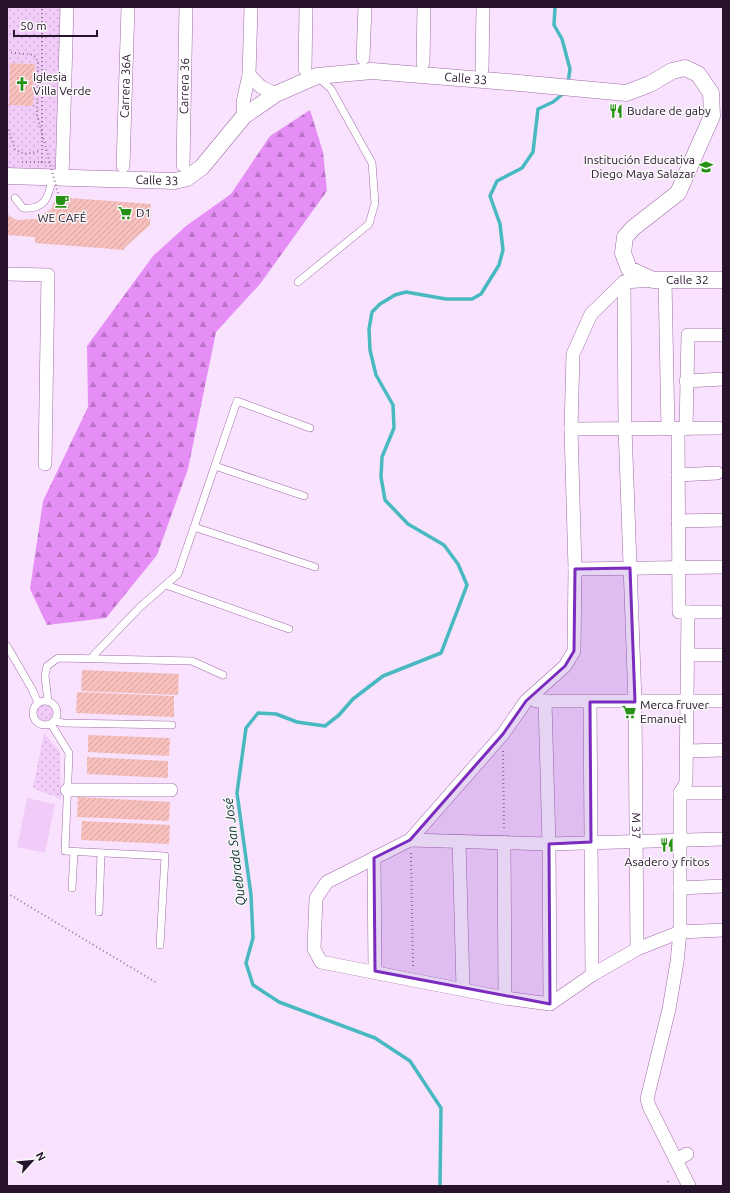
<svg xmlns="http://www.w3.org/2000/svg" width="730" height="1193" font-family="Ubuntu,sans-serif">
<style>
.grass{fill:url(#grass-dots);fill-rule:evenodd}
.forest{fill:url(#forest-firs)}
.pitch{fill:#f2ccf9}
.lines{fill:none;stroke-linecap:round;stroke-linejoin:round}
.stream{stroke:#48b9c0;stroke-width:3.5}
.building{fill:url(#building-hatch)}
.service-casing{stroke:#9f6ba8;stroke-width:8}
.minor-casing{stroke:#9f6ba8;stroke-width:14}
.tertiary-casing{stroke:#9f6ba8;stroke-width:17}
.path{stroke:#917b95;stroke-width:2;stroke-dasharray:1 3;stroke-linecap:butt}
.service{stroke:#fff;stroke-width:7}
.minor{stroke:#fff;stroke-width:13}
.tertiary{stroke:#fff;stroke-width:16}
.path-bridge{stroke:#917b95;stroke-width:2;stroke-dasharray:1 3;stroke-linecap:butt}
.marked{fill:#7b2cbf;fill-opacity:0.2;stroke:#7b2cbf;stroke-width:3;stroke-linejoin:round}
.labels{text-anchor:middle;stroke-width:3;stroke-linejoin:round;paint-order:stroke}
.poi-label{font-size:12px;fill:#28132c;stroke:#f8f8f8;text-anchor:start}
.street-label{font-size:12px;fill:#28132c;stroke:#f8f8f8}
.water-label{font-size:13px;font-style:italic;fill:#103335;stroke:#f8f8f8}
</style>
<defs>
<pattern id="grass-dots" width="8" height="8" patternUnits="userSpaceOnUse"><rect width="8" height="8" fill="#f2ccf9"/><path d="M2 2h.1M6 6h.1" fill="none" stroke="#d0aed6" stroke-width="1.8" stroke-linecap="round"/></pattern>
<pattern id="forest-firs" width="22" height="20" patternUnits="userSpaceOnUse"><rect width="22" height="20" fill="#e58ef5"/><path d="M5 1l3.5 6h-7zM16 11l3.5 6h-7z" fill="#ba73c7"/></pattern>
<pattern id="building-hatch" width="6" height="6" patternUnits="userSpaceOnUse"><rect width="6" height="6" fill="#f7c0bd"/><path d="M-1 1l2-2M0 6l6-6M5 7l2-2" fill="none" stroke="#d4a4a3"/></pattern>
</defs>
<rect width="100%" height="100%" fill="#f9e2fd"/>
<g class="grass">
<path d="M7,7H67L62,178L7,176ZM11,63L35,64L33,106L9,105Z"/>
<circle cx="45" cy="713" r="12"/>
<polygon points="44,733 60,752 61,799 33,788"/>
</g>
<polygon class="forest" points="310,110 323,152 327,191 260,284 216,332 188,469 157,555 106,618 47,625 30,589 43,501 88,407 87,346 153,256 186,226 231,194 270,136"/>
<polygon class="pitch" points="27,798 55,804 45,853 17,847"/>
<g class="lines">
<g class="stream">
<polyline points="555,7 554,25 562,39 570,69 568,83"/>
<polyline points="440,1186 441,1108 410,1061 375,1038 279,1002 253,985 246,963 253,938 251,895 237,793 246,728 258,713 276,714 297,722 325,726 339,715 353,699 383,676 441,653 467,585 458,564 444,545 408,524 385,500 381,477 382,457 394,428 393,405 376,375 370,350 369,329 372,312 380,304 395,295 406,292 446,299 472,299 481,294 499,265 503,250 500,224 490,196 497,181 522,168 533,152 538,109 553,102 564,93"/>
</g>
</g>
<g class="building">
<polygon points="10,63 35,64 33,106 9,105"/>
<polygon points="56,197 151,204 150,225 125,247 124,250 35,243 35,237 7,235 7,214 16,220 36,219 51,209"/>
<polygon points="82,670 179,674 178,695 81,691"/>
<polygon points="77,692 174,696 174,717 76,713"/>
<polygon points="88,735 170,738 169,756 88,752"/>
<polygon points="87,757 168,761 168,778 87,774"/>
<polygon points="78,797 170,802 169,821 77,817"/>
<polygon points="82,821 170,825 169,844 81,840"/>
</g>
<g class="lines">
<defs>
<g id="service">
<path d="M15,198L23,208C45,210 49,197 52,178"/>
<polyline points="298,282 369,224 375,203 372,163 331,89 319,78"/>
<polyline points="215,466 304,496"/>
<polyline points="194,527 315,567"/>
<polyline points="166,585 289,629"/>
<polyline points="7,646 32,689 38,703"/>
<polyline points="92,657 140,607 178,574 237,401 310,428"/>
<circle cx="45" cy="713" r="12"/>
<polyline points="48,701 45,676 47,666 58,658 192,661 223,675"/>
<polyline points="55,721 63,723 172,725"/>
<polyline points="51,724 69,753 65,851 165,856 160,945"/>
<polyline points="72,888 74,852"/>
<polyline points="99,912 101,853"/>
</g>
<g id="minor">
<polyline points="363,58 365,7"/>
<polyline points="423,63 424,7"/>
<polyline points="305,69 306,7"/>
<polyline points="482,69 483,7"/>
<polyline points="249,75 261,87 276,94"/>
<polyline points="244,116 243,102 249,75 251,7"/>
<path id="s1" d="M183,165L186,7"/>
<path id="s2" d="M123,166L128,7"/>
<polyline points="62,178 67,7"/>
<polyline points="7,274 48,275 45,464"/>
<polyline points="653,280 624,282 591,314 573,354 571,429 575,569 574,651 565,666 526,701 503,734 410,840 327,882 316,898 314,949 321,962 505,998 550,1004 592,975 637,949 680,932 723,930"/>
<polyline points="665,280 668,429"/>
<path id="s3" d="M624,282L625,428L635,702L637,949"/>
<polyline points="686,381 723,379"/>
<polyline points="571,429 723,428"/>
<polyline points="686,429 688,335 723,335"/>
<polyline points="678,430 679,612 723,612"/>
<polyline points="678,475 717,473"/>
<polyline points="678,521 723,520"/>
<polyline points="575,569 723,567"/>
<polyline points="688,612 686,783 680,793 680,932 677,962 669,1009 647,1099 649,1106 689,1186"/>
<polyline points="689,655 723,655"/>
<polyline points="536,701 723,701"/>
<polyline points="545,701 549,844 550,1004"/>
<polyline points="590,702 592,975"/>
<polyline points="687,751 723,750"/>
<polyline points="67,790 171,790"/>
<polyline points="680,793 723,793"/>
<polyline points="410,840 549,844 723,839"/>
<polyline points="459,841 463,988"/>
<polyline points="504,842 505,998"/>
<polyline points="374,858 375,971"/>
<polyline points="680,888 723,886"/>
<polyline points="676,1160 687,1154"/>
</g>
<g id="tertiary">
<path id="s4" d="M7,176L175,181L187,178L202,167L244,116L276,94L317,76L372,71L508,82L626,93L650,84L672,71L685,68L698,74L711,93L712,116L678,193L633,228L625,237L623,253L629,269L653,280H723"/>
</g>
</defs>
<use href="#service" class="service-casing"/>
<use href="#minor" class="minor-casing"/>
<use href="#tertiary" class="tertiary-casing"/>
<g class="path">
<polyline points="7,52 34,55 38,62 37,115"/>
<polyline points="7,126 15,149 24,154 41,151"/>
<polyline points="22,162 42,162 42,7"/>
<polyline points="41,163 42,162 52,163"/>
<polyline points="503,751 504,830"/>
<polyline points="411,853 413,969"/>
<polyline points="7,893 157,983"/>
<polyline points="667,1186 669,1179"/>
</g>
<use href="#service" class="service"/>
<use href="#minor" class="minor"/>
<use href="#tertiary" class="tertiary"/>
<polyline class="path-bridge" points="37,115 59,197"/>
</g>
<path class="marked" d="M630,568L635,702H590L591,842L549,844L550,1004L375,971L374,858L410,840L503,734L526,701L565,666L574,651L575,569Z"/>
<defs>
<symbol id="church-bare" viewBox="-9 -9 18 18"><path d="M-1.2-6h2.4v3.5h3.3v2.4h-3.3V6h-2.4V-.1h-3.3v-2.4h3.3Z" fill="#279116" stroke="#f8f8f8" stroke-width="2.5" paint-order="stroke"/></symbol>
<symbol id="restaurant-bare" viewBox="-9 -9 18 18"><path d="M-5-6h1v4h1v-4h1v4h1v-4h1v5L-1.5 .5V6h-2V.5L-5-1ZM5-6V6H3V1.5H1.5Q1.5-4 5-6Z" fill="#279116" stroke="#f8f8f8" stroke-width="2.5" paint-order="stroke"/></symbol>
<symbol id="school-bare" viewBox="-9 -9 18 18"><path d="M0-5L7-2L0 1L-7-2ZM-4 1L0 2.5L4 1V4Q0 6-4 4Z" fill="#279116" stroke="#f8f8f8" stroke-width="2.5" paint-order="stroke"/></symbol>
<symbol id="cafe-bare" viewBox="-9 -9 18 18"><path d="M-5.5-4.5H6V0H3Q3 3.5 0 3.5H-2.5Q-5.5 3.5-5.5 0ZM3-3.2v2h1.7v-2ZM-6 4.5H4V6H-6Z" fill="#279116" stroke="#f8f8f8" stroke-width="2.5" paint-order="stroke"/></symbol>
<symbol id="supermarket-bare" viewBox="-9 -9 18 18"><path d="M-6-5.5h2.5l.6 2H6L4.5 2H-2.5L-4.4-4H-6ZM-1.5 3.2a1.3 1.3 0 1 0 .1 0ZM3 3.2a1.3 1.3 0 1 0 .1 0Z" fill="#279116" stroke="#f8f8f8" stroke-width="2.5" paint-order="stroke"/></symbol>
</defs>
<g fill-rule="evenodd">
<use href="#church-bare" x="12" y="74" width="20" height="20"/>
<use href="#restaurant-bare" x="606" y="101" width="20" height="20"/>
<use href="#school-bare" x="696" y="157" width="20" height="20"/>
<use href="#cafe-bare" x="52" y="191" width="20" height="20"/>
<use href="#supermarket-bare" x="115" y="203" width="20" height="20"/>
<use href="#supermarket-bare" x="619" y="702" width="20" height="20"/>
<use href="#restaurant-bare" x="657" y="835" width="20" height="20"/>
</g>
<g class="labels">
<g class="poi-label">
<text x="33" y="81">Iglesia<tspan x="33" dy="14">Villa Verde</tspan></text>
<text x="627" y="115">Budare de gaby</text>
<text x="695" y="164" text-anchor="end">Institución Educativa<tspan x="695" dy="14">Diego Maya Salazar</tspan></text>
<text x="136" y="217">D1</text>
<text x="62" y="222" text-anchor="middle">WE CAFÉ</text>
<text x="640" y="709">Merca fruver<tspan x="640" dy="14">Emanuel</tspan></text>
<text x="667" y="866" text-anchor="middle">Asadero y fritos</text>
</g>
<g class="street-label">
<text dy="4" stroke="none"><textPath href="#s4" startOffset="498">Calle 33</textPath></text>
<text dy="4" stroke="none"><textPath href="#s2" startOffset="80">Carrera 36A</textPath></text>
<text dy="4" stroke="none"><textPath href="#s1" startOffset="79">Carrera 36</textPath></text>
<text dy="4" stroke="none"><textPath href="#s4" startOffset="150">Calle 33</textPath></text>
<text dy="4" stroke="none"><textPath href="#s4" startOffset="1031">Calle 32</textPath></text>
<text dy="4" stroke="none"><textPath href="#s3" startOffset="544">M 37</textPath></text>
</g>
<g class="water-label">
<text transform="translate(234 852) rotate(-97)" y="5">Quebrada San José</text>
</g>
</g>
<rect width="730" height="1193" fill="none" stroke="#28132c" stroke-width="16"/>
<g transform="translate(32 1161) rotate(63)" stroke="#f8f8f8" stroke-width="3" paint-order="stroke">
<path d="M0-3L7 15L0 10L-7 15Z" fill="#28132c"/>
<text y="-6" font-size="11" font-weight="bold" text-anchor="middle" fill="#28132c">N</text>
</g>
<path d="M14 30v6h83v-6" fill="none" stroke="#28132c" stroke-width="2"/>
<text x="20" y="30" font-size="12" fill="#28132c" stroke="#f8f8f8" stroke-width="3" paint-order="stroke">50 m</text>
</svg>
